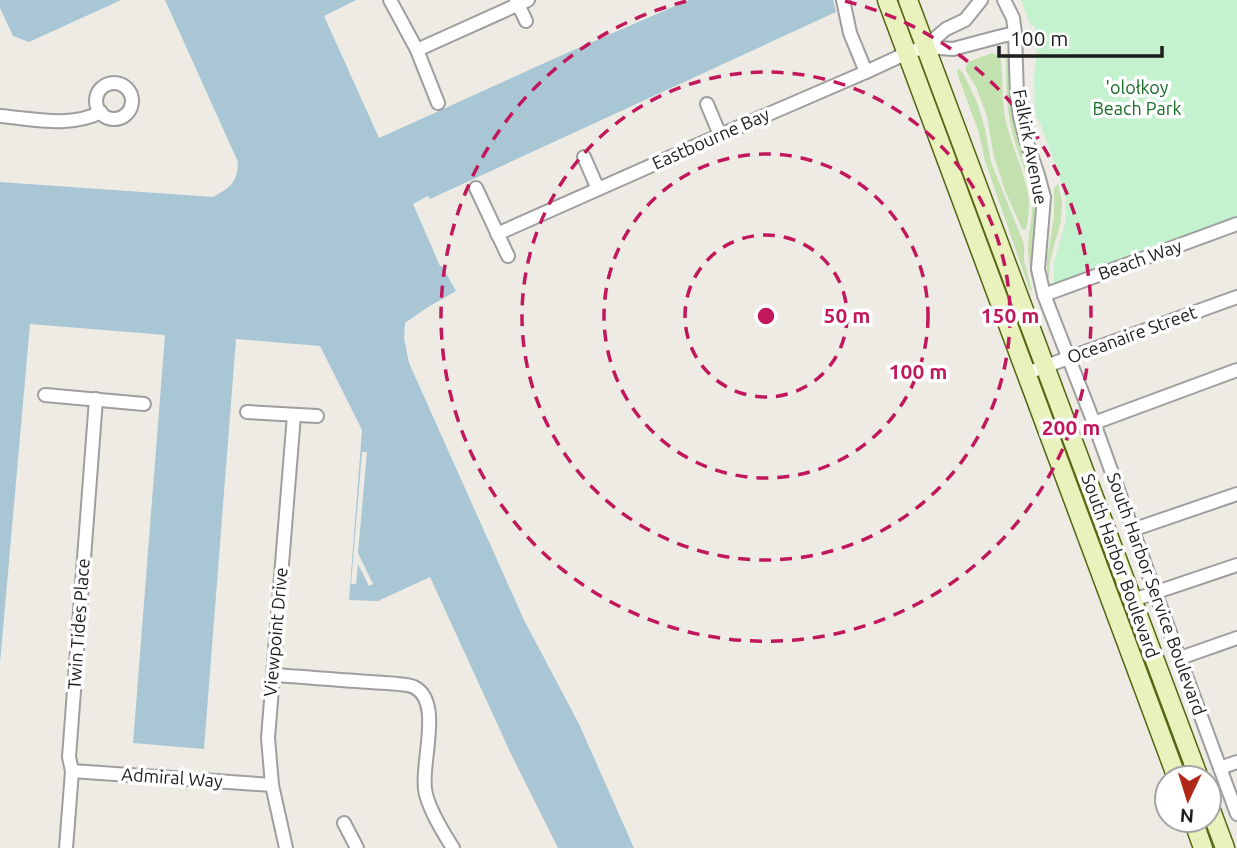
<svg xmlns="http://www.w3.org/2000/svg" width="1237" height="848" font-family="Ubuntu,sans-serif">
<style>
.grass{fill:#c2e1af}
.park{fill:#c5f2ce}
.water{fill:#a9c6d5}
.pier{fill:#edebe4}
.lines{fill:none;stroke-linecap:round;stroke-linejoin:round}
.street-casing{stroke:#9e9e9e;stroke-width:16}
.secondary-casing{stroke:#536612;stroke-width:21}
.street{stroke:#fff;stroke-width:12}
.secondary{stroke:#e9f1bd;stroke-width:18}
.ring{fill:none;stroke:#c2185b;stroke-width:3.5;stroke-dasharray:12 9}
.labels{text-anchor:middle;stroke-width:7;stroke-linejoin:round;paint-order:stroke}
.park-label{font-size:18px;fill:#186d28;stroke:#fff}
.street-label{font-size:18px;fill:#1d1d1d;stroke:#fff}
.centre{fill:#c2185b;stroke:#fff;stroke-width:3.5}
.ring-label{font-size:21px;text-anchor:middle;font-weight:bold;fill:#c2185b;stroke:#fff;stroke-width:7;stroke-linejoin:round;paint-order:stroke}
</style>
<rect width="100%" height="100%" fill="#edebe4"/>
<g class="grass">
<path d="M992,53L1000,56C1004,76 1001,97 1005,117C1010,144 1027,176 1029,202C1029,211 1028,220 1026,229L1024,230L1022,229L1006,193L994,157L987,116L976,87L965,69L968,62Z"/>
<path d="M1006,54H1008L1009,59L1013,116L1017,135L1036,192L1037,207L1032,246V265L1035,282L1032,280C1030,269 1028,259 1028,248C1028,231 1034,215 1032,199C1029,177 1019,157 1013,136C1006,108 1006,82 1006,54Z"/>
<polygon points="958,68 963,73 977,102 985,129 991,162 1024,244 1024,261 1032,290 1030,291 985,161 979,133 957,73"/>
<polygon points="1058,183 1062,202 1061,221 1050,261 1049,277 1047,277 1047,258 1054,217 1054,189"/>
</g>
<polygon class="park" points="1021,0 1237,0 1237,216 1054,284 1054,263 1066,220 1065,198 1057,169 1040,123 1035,114 1034,76 1037,54 1035,27 1030,24"/>
<g class="water">
<polygon points="0,0 121,0 29,42 13,36 0,8"/>
<path d="M165,0H356L324,16L379,138L560,56L689,0H833L836,12L430,199L428,196L413,204L440,266H442L456,291L428,307L405,323L404,338L409,363L524,620L579,724L634,848H558L511,754L430,577L378,601L349,600L362,430L320,346L236,339L204,749L133,743L165,335L30,324L0,663V182L213,197C231,187 237,183 238,162Z"/>
</g>
<polygon class="pier" points="362,452 367,452 358,553 373,584 369,586 358,564 356,584 351,584"/>
<g class="lines">
<defs>
<g id="street">
<polyline points="390,0 417,50 438,103"/>
<polyline points="516,0 526,21"/>
<polyline points="843,0 850,33 866,72"/>
<polyline points="1004,0 1013,18 1015,33 1017,96 1020,117 1026,140 1038,175 1044,197 1038,269 1044,295 1094,423 1151,581 1237,814"/>
<polyline points="925,47 953,49 998,37 1015,33"/>
<polyline points="417,50 528,0"/>
<circle cx="114" cy="101" r="18"/>
<polyline points="707,104 720,135"/>
<path d="M0,116C33,119 71,128 101,112"/>
<polyline points="584,157 598,189"/>
<polyline points="476,188 508,256"/>
<polyline points="497,234 720,135 866,72 907,53 925,47 946,29 965,20 981,0"/>
<polyline points="1044,295 1237,224"/>
<polyline points="1027,373 1237,297"/>
<polyline points="45,395 144,404"/>
<polyline points="247,412 317,416"/>
<polyline points="1094,423 1237,370"/>
<polyline points="1132,530 1237,494"/>
<polyline points="1133,600 1237,565"/>
<polyline points="1180,658 1237,638"/>
<path d="M273,675C306,677 338,680 371,682C380,683 406,683 414,687C443,701 421,762 425,789C427,806 444,834 453,848"/>
<polyline points="1220,768 1237,762"/>
<polyline points="72,771 272,785"/>
<polyline points="344,823 357,848"/>
<polyline points="66,848 72,771 69,757 96,399"/>
<polyline points="286,848 272,785 268,738 294,415"/>
</g>
<g id="secondary">
<polyline points="887,0 1177,778"/>
<polyline points="908,0 1199,778"/>
<polyline points="1209,805 1225,848"/>
<polyline points="1193,820 1203,848"/>
</g>
</defs>
<use href="#street" class="street-casing"/>
<use href="#secondary" class="secondary-casing"/>
<use href="#street" class="street"/>
<use href="#secondary" class="secondary"/>
</g>
<g class="ring">
<circle cx="766" cy="316" r="81"/>
<circle cx="766" cy="316" r="162"/>
<circle cx="766" cy="316" r="244"/>
<path d="M845 1A325 325 0 1 1 687 1"/>
</g>
<g class="labels">
<g class="park-label">
<text x="1137" y="94">'olołkoy<tspan x="1137" dy="21">Beach Park</tspan></text>
</g>
<g class="street-label">
<text transform="translate(711 139) rotate(-24)" y="6">Eastbourne Bay</text>
<text transform="translate(1030 147) rotate(79)" y="6">Falkirk Avenue</text>
<text transform="translate(1140 260) rotate(-20)" y="6">Beach Way</text>
<text transform="translate(1132 335) rotate(-20)" y="6">Oceanaire Street</text>
<text transform="translate(1120 566) rotate(70)" y="6">South Harbor Boulevard</text>
<text transform="translate(1156 594) rotate(70)" y="6">South Harbor Service Boulevard</text>
<text transform="translate(79 624) rotate(-86)" y="6">Twin Tides Place</text>
<text transform="translate(276 632) rotate(-85)" y="6">Viewpoint Drive</text>
<text transform="translate(172 778) rotate(4)" y="6">Admiral Way</text>
</g>
</g>
<circle cx="766" cy="316" r="10" class="centre"/>
<g class="ring-label">
<text x="847" y="323">50 m</text>
<text x="1010" y="323">150 m</text>
<text x="918" y="379">100 m</text>
<text x="1071" y="435">200 m</text>
</g>
<g transform="translate(1188 799) rotate(184)"><circle r="33" fill="#ffffff" stroke="#a5a5a5" stroke-width="2"/>
<path d="M0-5L12 26L0 18L-12 26Z" fill="#b12818"/>
<text y="-10" font-size="19" font-weight="bold" text-anchor="middle" fill="#1d1d1d">N</text>
</g>
<path d="M999 46v10h163v-10" fill="none" stroke="#1d1d1d" stroke-width="3.5"/>
<text x="1010" y="46" font-size="21" fill="#1d1d1d" stroke="#ffffff" stroke-width="5" paint-order="stroke">100 m</text>
</svg>
